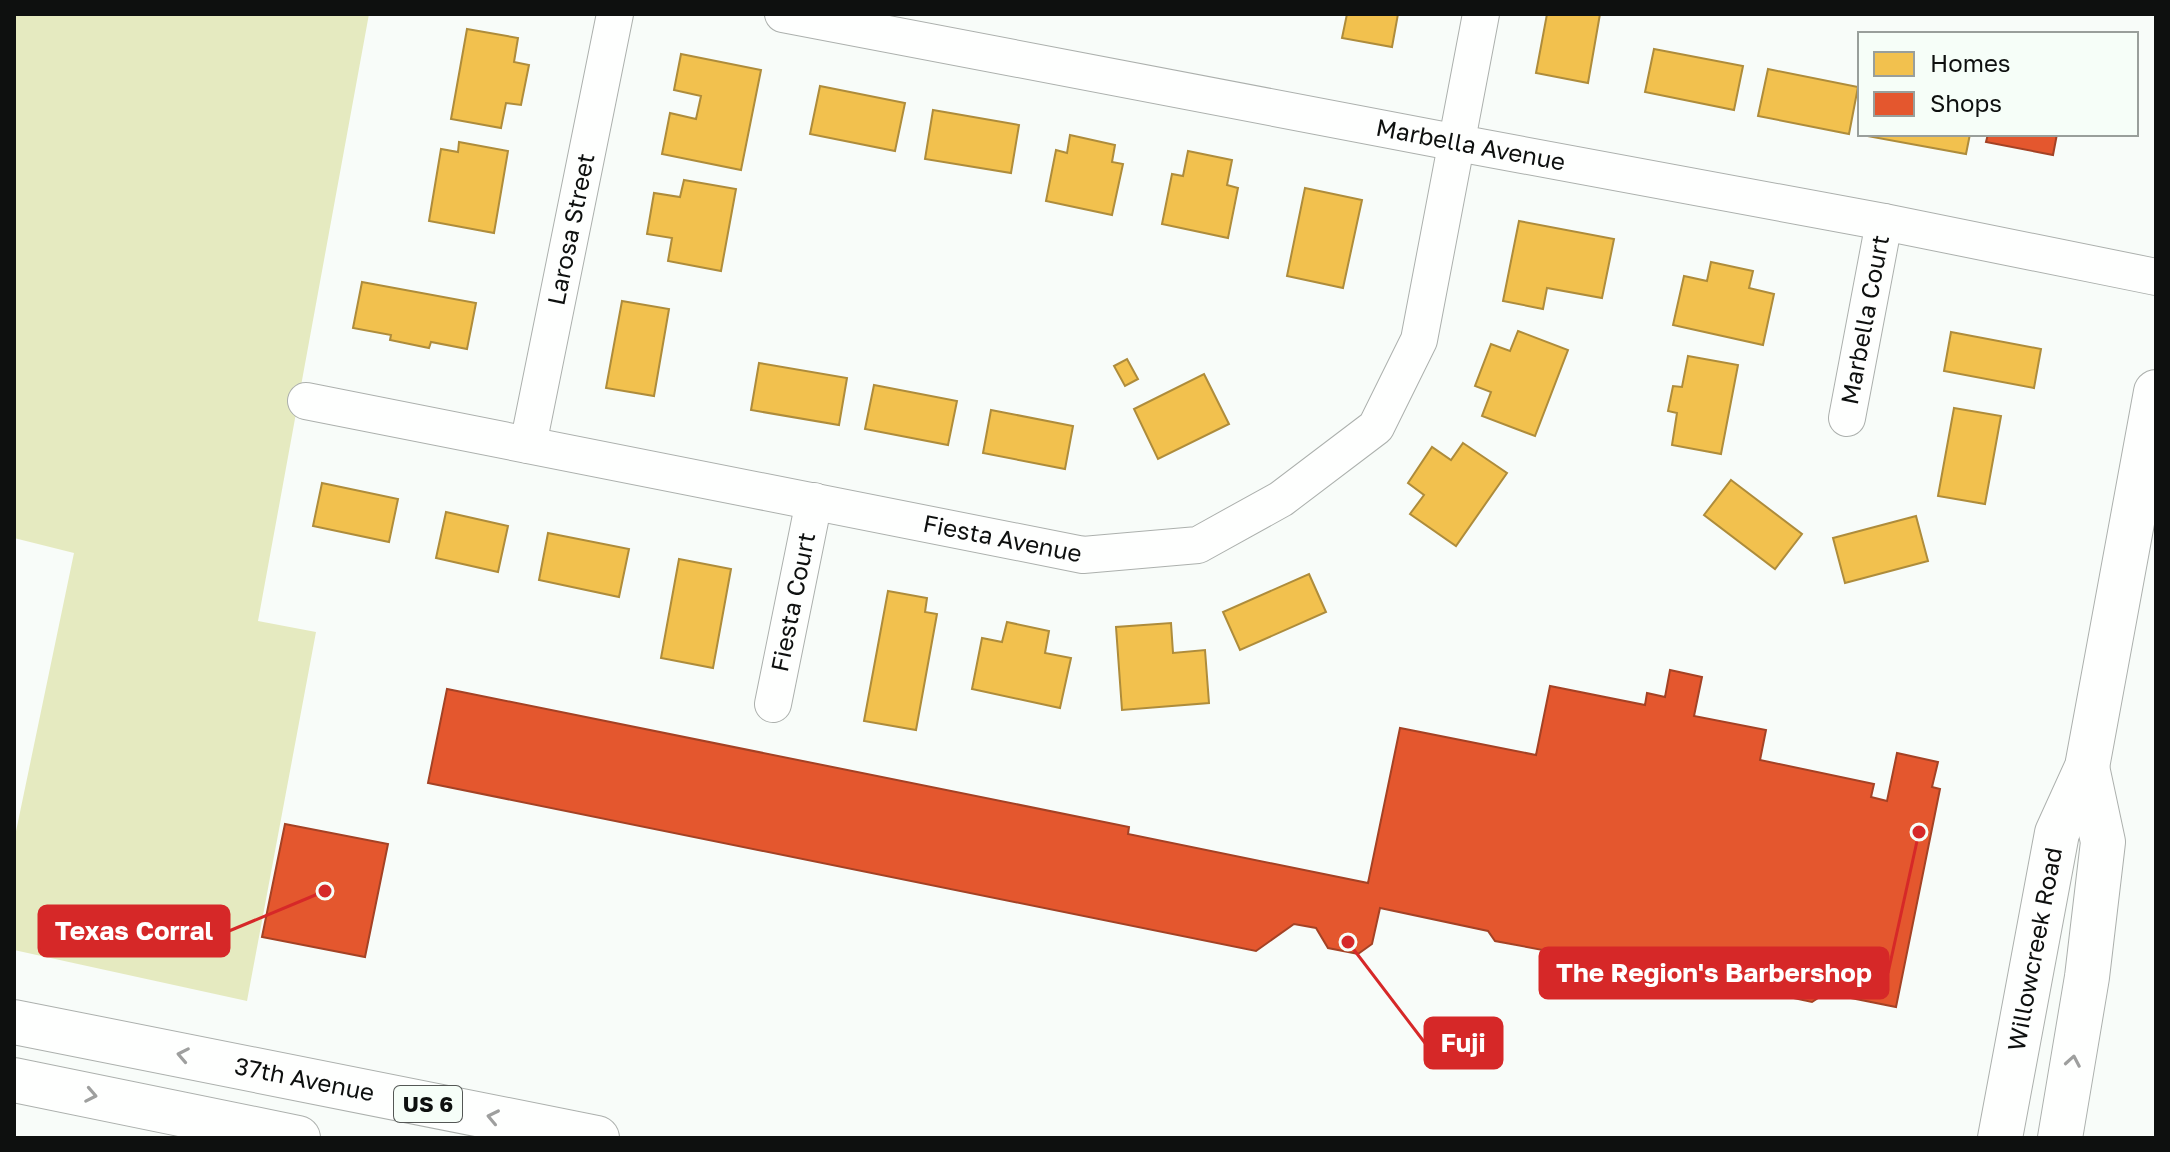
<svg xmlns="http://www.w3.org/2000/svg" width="2170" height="1152" font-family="'Golos Text',sans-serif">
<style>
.green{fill:#e5eac0}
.homes{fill:#f2c14e;stroke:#ae8c3b;stroke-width:2}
.shops{fill:#e4572e;stroke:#a44225;stroke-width:2}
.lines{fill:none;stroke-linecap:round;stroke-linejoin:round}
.street-casing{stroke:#acb0ad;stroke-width:38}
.secondary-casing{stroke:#acb0ad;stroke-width:46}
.primary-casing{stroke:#acb0ad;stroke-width:46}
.street{stroke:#fefffe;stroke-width:36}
.secondary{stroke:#fefffe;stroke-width:44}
.primary{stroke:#fefffe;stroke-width:44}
.oneway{stroke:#9e9f9e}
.labels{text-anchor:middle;stroke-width:8;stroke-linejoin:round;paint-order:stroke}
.shield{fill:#f6fef8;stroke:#545755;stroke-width:2}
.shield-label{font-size:22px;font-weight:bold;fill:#0e100f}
.street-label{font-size:24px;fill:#0e100f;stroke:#f6fef8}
.leader{fill:none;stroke:#d62828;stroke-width:3}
.callout-dot{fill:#d62828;stroke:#f6fef8;stroke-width:3}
.callout{fill:#d62828;stroke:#d62828;stroke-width:3}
.callout-label{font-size:26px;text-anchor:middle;font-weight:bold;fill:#fff}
</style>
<rect width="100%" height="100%" fill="#f8fcf9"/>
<polygon class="green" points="14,14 369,14 258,621 316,632 247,1001 14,950 14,841 74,553 14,538"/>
<g class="homes">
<polygon points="1347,14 1398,14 1392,47 1342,38"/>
<polygon points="1547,14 1600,14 1588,83 1536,73"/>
<polygon points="467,29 518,38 514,62 529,65 521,105 506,103 501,128 451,119"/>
<polygon points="1654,49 1743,66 1734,110 1645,92"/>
<polygon points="681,54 761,70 741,170 662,154 670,113 696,119 701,96 674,90"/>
<polygon points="1768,69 1858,87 1849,134 1758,116"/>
<polygon points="820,86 905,103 895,151 810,134"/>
<polygon points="933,110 1019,125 1011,173 925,159"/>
<polygon points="1867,134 1970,134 1966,154 1867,136"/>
<polygon points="1070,135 1115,145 1112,162 1123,164 1112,215 1046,201 1056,150 1067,153"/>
<polygon points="459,142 508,151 494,233 429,221 441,149 458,152"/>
<polygon points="1188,151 1232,160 1227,185 1238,188 1228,238 1162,224 1172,174 1183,176"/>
<polygon points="684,180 736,189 721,271 668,261 672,238 647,234 654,193 680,197"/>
<polygon points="1305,188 1362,200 1343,288 1287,276"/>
<polygon points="1519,221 1614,239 1602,298 1547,288 1543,309 1503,301"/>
<polygon points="1711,262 1753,271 1749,288 1774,294 1763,345 1673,325 1684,276 1707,281"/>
<polygon points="362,282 476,303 467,349 431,342 429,348 390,340 391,335 353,328"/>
<polygon points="622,301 669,309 654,396 606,388"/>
<polygon points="1518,331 1568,350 1535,436 1482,416 1491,392 1475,386 1491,344 1510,351"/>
<polygon points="1951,332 2041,349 2034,388 1944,371"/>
<polygon points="1688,356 1738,365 1721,454 1672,445 1677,413 1668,411 1673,386 1682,387"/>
<polygon points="1127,359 1138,379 1125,386 1114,366"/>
<polygon points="759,363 847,378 839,425 751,410"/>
<polygon points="1204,374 1229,424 1158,459 1134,409"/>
<polygon points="874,385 957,401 948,445 865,429"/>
<polygon points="1954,408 2001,416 1985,504 1938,496"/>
<polygon points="991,410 1073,426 1065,469 983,453"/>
<polygon points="1463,443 1507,473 1456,546 1410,514 1424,495 1408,483 1432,447 1451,460"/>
<polygon points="1731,480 1802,534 1775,569 1704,515"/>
<polygon points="322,483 398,499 389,542 313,526"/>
<polygon points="446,512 508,526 498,572 436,558"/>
<polygon points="1916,516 1928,561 1845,583 1833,538"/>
<polygon points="548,533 629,549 619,597 539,580"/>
<polygon points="679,559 731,569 713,668 661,658"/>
<polygon points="1309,574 1326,612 1240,650 1223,612"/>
<polygon points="888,591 927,598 925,612 937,614 916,730 864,721"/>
<polygon points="1007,622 1049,631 1045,653 1071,658 1060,708 972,689 982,638 1002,642"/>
<polygon points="1171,623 1173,653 1205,650 1209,703 1122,710 1116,627"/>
</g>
<g class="shops">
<polygon points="1988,134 2057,134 2053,155 1986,142"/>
<polygon points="1670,670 1702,677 1694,716 1766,730 1760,760 1874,784 1871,797 1887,801 1897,753 1938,762 1932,787 1940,789 1896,1007 1826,993 1812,1002 1732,985 1720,968 1702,964 1686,977 1495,941 1488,931 1380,908 1372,944 1358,954 1328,948 1316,928 1294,924 1256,951 428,783 447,689 1129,827 1128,834 1368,883 1400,728 1536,755 1550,686 1645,705 1647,693 1665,697"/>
<polygon points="285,824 388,844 365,957 262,937"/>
</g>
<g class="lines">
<defs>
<g id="street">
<path id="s1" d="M783,14L1458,143L1884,222L2156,277"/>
<path id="s2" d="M306,401L1083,555L1198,545L1281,499L1376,427L1419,340L1481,14"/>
<path id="s3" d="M1847,418L1884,222"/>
<path id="s4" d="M528,445L615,14"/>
<path id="s5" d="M773,704L814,501"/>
</g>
<g id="secondary">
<path id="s6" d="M2000,1138L2057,833L2087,767L2156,392"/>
<polyline points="2060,1138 2087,977 2103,842 2087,767"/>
</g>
<g id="primary">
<path id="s7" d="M14,1022L597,1138"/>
<polyline points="14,1080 298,1138"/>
</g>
</defs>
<use href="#street" class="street-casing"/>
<use href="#secondary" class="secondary-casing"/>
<use href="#primary" class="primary-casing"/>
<use href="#street" class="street"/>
<use href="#secondary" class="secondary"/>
<use href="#primary" class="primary"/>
</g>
<defs><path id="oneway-chevron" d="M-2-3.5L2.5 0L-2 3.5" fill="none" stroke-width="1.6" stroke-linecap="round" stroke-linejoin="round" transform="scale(2)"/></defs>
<g class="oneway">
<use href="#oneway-chevron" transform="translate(183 1055) rotate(-169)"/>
<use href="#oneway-chevron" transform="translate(2073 1061) rotate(-80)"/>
<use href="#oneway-chevron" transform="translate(91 1095) rotate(11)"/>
<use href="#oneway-chevron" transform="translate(493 1117) rotate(-168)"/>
</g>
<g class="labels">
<rect class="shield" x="394" y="1086" width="68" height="36" rx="6"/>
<g class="shield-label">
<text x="428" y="1112">US 6</text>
</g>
<g class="street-label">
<text dy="8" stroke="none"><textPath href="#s1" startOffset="700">Marbella Avenue</textPath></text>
<text dy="8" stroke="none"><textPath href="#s4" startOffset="220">Larosa Street</textPath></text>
<text dy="8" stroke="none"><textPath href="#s3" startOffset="100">Marbella Court</textPath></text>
<text dy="8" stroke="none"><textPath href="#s2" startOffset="710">Fiesta Avenue</textPath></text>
<text dy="8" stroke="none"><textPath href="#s5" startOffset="104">Fiesta Court</textPath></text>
<text dy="8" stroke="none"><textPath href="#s6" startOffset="192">Willowcreek Road</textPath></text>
<text dy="8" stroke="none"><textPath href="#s7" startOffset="296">37th Avenue</textPath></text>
</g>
</g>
<path class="leader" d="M325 891L229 931M1919 832L1888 973M1348 942L1425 1043"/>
<g class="callout-dot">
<circle cx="325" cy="891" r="8"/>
<circle cx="1919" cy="832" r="8"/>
<circle cx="1348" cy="942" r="8"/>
</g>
<g class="callout">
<rect x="39" y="906" width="190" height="50" rx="8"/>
<rect x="1540" y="948" width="348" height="50" rx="8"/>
<rect x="1425" y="1018" width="77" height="50" rx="8"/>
</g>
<g class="callout-label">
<text x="134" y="940">Texas Corral</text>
<text x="1714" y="982">The Region's Barbershop</text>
<text x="1463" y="1052">Fuji</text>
</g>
<rect width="2170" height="1152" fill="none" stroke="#0e100f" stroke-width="32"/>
<rect x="1858" y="32" width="280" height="104" fill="#f6fef8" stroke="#999f9b" stroke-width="2"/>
<rect x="1874" y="52" width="40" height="24" fill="#f2c14e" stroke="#999f9b" stroke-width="2"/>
<text x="1930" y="72" font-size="24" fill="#0e100f">Homes</text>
<rect x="1874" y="92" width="40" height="24" fill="#e4572e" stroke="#999f9b" stroke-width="2"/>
<text x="1930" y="112" font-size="24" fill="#0e100f">Shops</text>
</svg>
